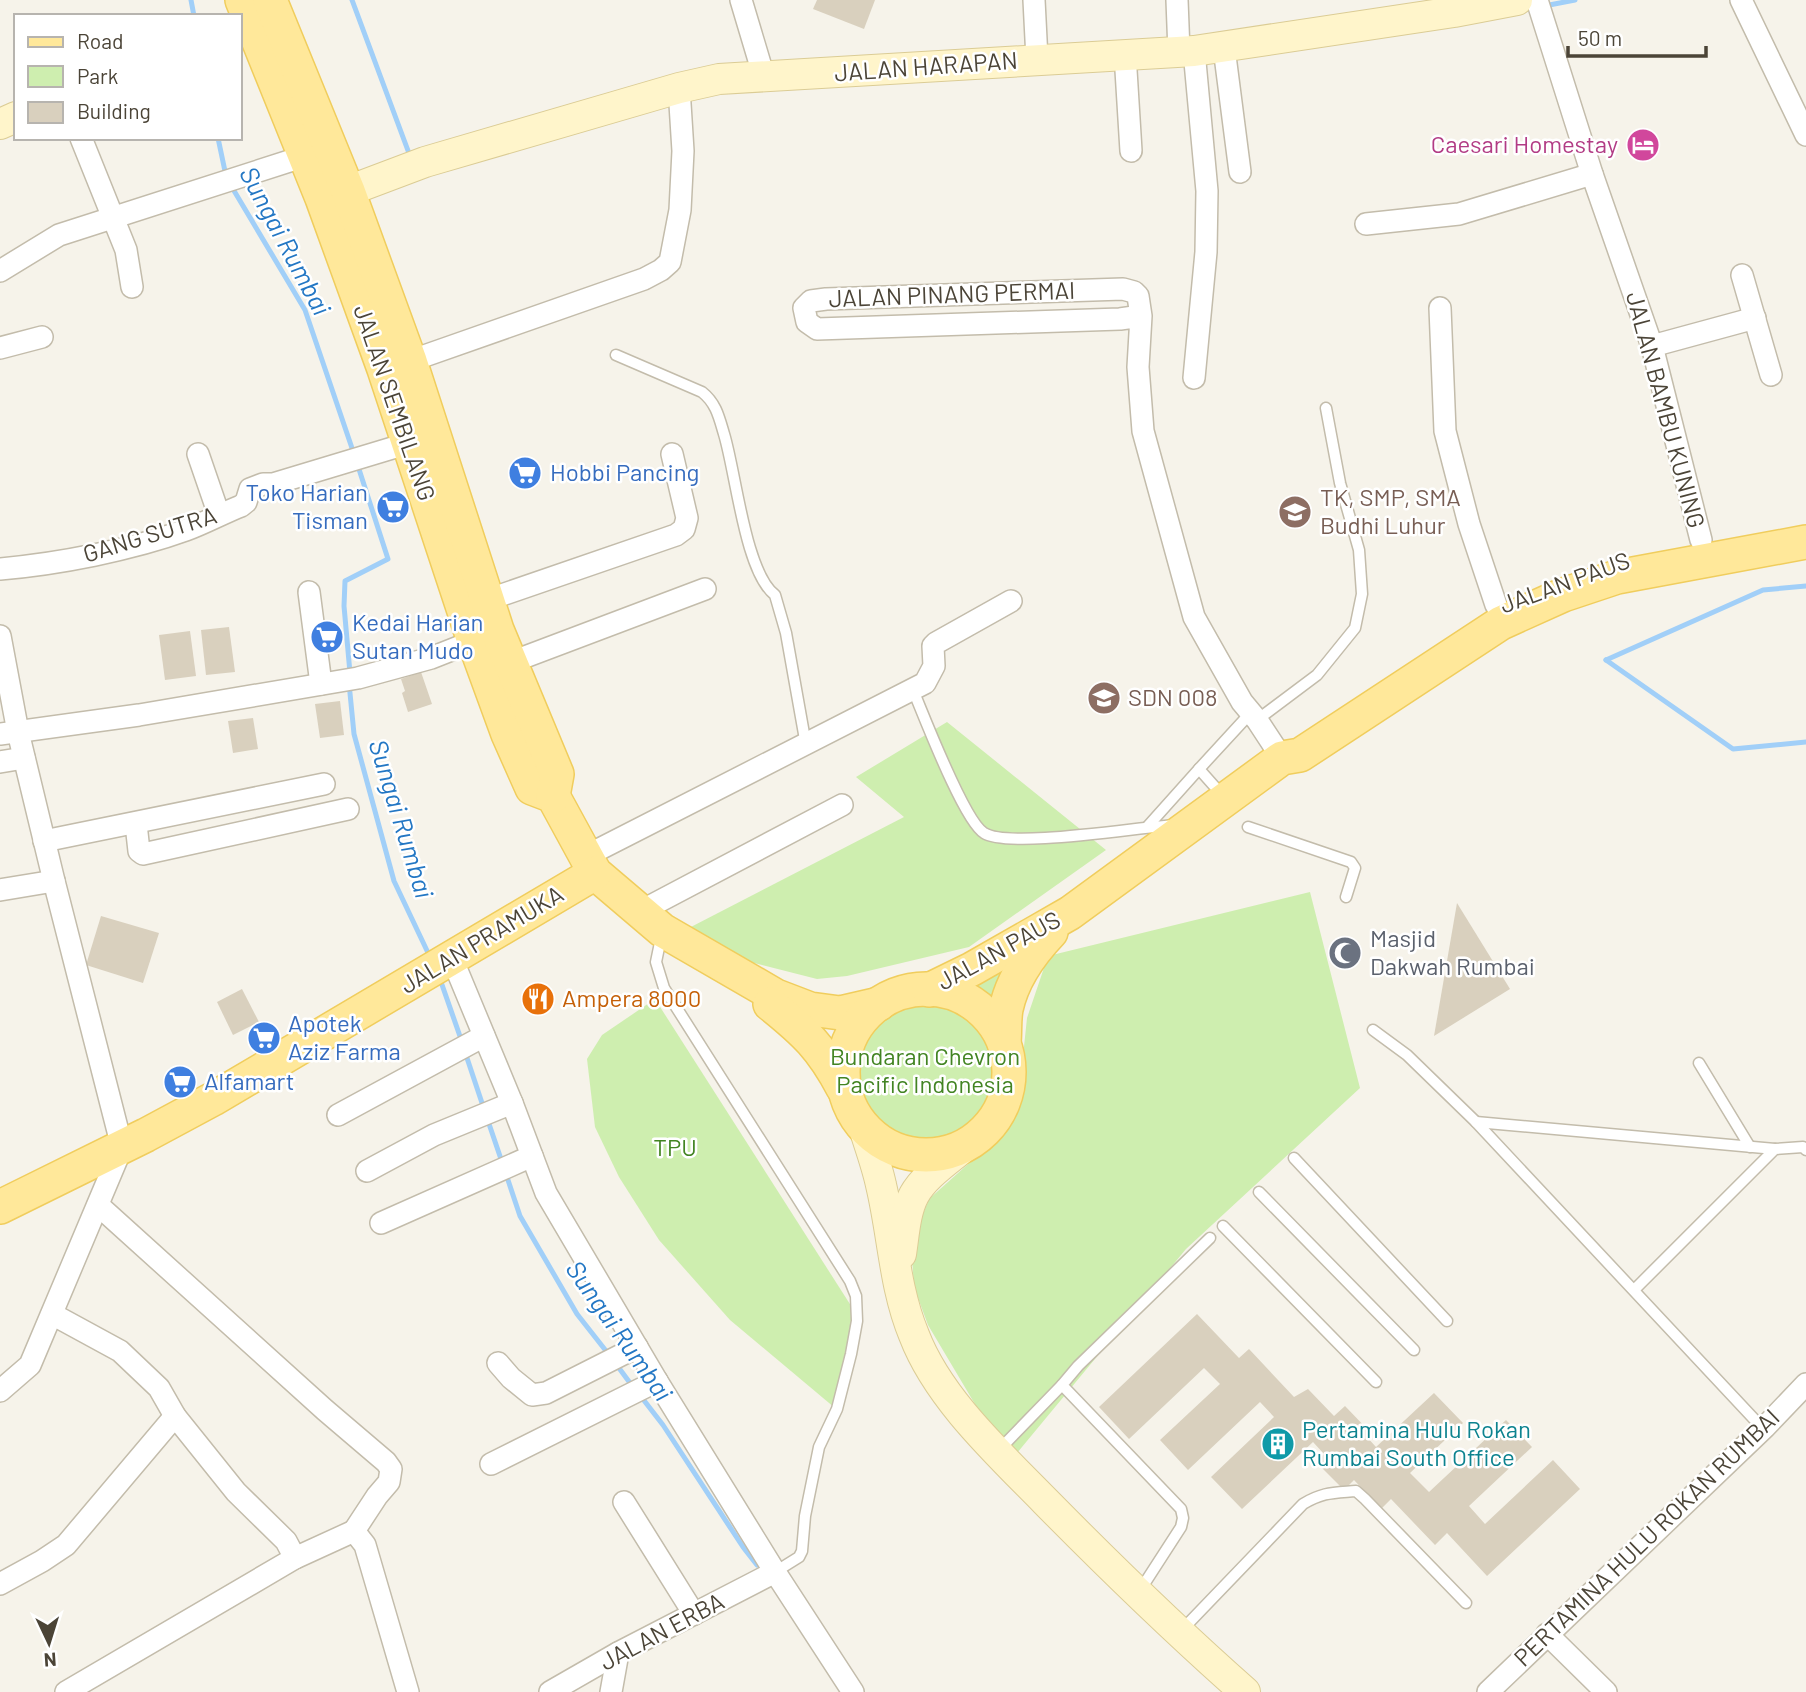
<svg xmlns="http://www.w3.org/2000/svg" width="1806" height="1692" font-family="Barlow,sans-serif">
<style>
.green{fill:#ceeeaf}
.lines{fill:none;stroke-linecap:round;stroke-linejoin:round}
.stream{stroke:#a1cff8;stroke-width:5}
.building{fill:#d9d0be}
.lane-casing{stroke:#c3bcab;stroke-width:13}
.street-casing{stroke:#c3bcab;stroke-width:24}
.secondary-casing{stroke:#dbcc95;stroke-width:32}
.primary-casing{stroke:#f0cd5d;stroke-width:36}
.lane{stroke:#fff;stroke-width:10}
.street{stroke:#fff;stroke-width:21}
.secondary{stroke:#fff5cb;stroke-width:30}
.primary{stroke:#ffe89a;stroke-width:33}
.labels{text-anchor:middle;stroke-width:5;stroke-linejoin:round;paint-order:stroke}
.street-label{font-size:24px;fill:#4b4437;stroke:#fff}
.hotel-label{font-size:24px;fill:#b23c85;stroke:#fff;text-anchor:end}
.shop-label{font-size:24px;fill:#366cbe;stroke:#fff;text-anchor:start}
.education-label{font-size:24px;fill:#785e54;stroke:#fff;text-anchor:start}
.worship-label{font-size:24px;fill:#5b616d;stroke:#fff;text-anchor:start}
.food-label{font-size:24px;fill:#c56008;stroke:#fff;text-anchor:start}
.park-label{font-size:24px;fill:#428422;stroke:#fff}
.culture-label{font-size:24px;fill:#0d838f;stroke:#fff;text-anchor:start}
.water-label{font-size:26px;font-style:italic;fill:#2377c4;stroke:#fff}
</style>
<rect width="100%" height="100%" fill="#f6f3ea"/>
<g class="green">
<polygon points="947,722 1106,850 969,947 847,976 817,979 731,957 687,929 904,817 856,777"/>
<polygon points="1310,892 1360,1088 1186,1249 1012,1459 982,1416 928,1325 914,1287 911,1243 929,1199 995,1140 1014,1118 1019,1094 1027,1018 1048,956"/>
<polygon points="1029,943 996,1011 972,989"/>
<circle cx="925" cy="1071" r="72"/>
<polygon points="655,999 855,1312 835,1408 730,1320 659,1240 619,1177 595,1127 587,1059 602,1035"/>
</g>
<g class="lines">
<g class="stream">
<polyline points="191,0 194,16"/>
<polyline points="352,0 410,156"/>
<polyline points="1544,6 1575,0"/>
<polyline points="218,138 226,176"/>
<polyline points="230,184 305,310 354,454"/>
<polyline points="1606,660 1733,749 1806,742"/>
<polyline points="1606,660 1763,590 1806,586"/>
<polyline points="350,673 344,606 345,581 388,559 357,463"/>
<polyline points="349,683 354,734 394,881 430,957"/>
<polyline points="440,979 462,1042"/>
<polyline points="465,1052 484,1109"/>
<polyline points="487,1118 503,1165"/>
<polyline points="506,1174 520,1216 577,1314 610,1356"/>
<polyline points="616,1364 633,1387"/>
<polyline points="639,1394 663,1425 743,1547 757,1565"/>
</g>
</g>
<g class="building">
<polygon points="817,0 875,0 864,29 813,9"/>
<polygon points="229,627 235,672 206,675 201,630"/>
<polygon points="190,631 196,676 165,680 159,635"/>
<polygon points="421,672 432,704 408,712 402,693 405,691 401,679"/>
<polygon points="340,701 344,735 320,738 315,704"/>
<polygon points="253,718 258,749 233,753 228,721"/>
<polygon points="1457,903 1510,989 1434,1036"/>
<polygon points="101,916 159,933 143,983 86,965"/>
<polygon points="242,989 259,1022 233,1035 217,1002"/>
<polygon points="1197,1314 1239,1358 1249,1349 1294,1397 1308,1389 1334,1416 1345,1406 1370,1432 1366,1436 1376,1447 1434,1393 1463,1423 1410,1473 1429,1492 1506,1420 1532,1447 1469,1506 1485,1524 1553,1460 1580,1489 1487,1576 1447,1533 1435,1545 1391,1499 1381,1509 1354,1480 1344,1490 1316,1462 1324,1454 1313,1442 1242,1509 1211,1477 1274,1417 1260,1402 1188,1470 1160,1440 1220,1384 1204,1368 1129,1439 1099,1407"/>
</g>
<g class="lines">
<defs>
<g id="lane">
<path d="M616,355L702,392C716,403 719,417 724,434C736,473 745,572 775,595L786,633L806,745"/>
<path d="M913,690C924,716 964,821 984,833C1009,849 1139,827 1175,825"/>
<polyline points="1257,720 1317,675 1355,628 1362,594 1359,550 1340,483 1326,408"/>
<polyline points="1223,796 1199,769 1245,719"/>
<polyline points="1148,826 1199,769"/>
<polyline points="1248,827 1351,862 1355,868 1346,897"/>
<polyline points="662,933 656,962 664,988 850,1281 856,1296 857,1321 851,1354 837,1409 819,1447 805,1516 802,1551 799,1557 775,1572"/>
<polyline points="1373,1030 1407,1055 1476,1122 1754,1419 1765,1427"/>
<polyline points="1699,1063 1750,1147"/>
<polyline points="1476,1122 1775,1149"/>
<polyline points="1294,1158 1447,1321"/>
<polyline points="1259,1192 1414,1350"/>
<polyline points="1223,1226 1376,1382"/>
<polyline points="1634,1290 1775,1149 1803,1147 1806,1150"/>
<polyline points="998,1451 1062,1385"/>
<polyline points="1139,1592 1181,1527 1183,1518 1181,1509 1062,1385 1078,1366 1210,1238"/>
<path d="M1180,1632L1303,1504C1323,1492 1333,1493 1356,1491L1365,1499L1466,1603"/>
</g>
<g id="street">
<polyline points="741,0 764,77"/>
<polyline points="1034,0 1037,59"/>
<polyline points="1177,0 1179,52"/>
<polyline points="1537,0 1592,174 1652,346 1701,540"/>
<polyline points="1741,0 1806,135"/>
<polyline points="1224,48 1240,172"/>
<polyline points="1194,51 1207,191 1206,252 1194,378"/>
<polyline points="1125,54 1131,151"/>
<polyline points="81,138 126,250 132,287"/>
<polyline points="1366,224 1459,214 1592,174"/>
<polyline points="0,271 59,235 305,156"/>
<polyline points="1742,275 1771,375"/>
<polyline points="1440,308 1445,431 1469,524 1496,605"/>
<polyline points="1141,316 1120,319 817,329 807,322 804,308 811,301 826,299 1123,289 1134,292 1138,296 1141,316 1138,367 1143,431 1194,617 1242,702 1257,720 1282,758"/>
<polyline points="1652,346 1755,318"/>
<polyline points="0,348 42,337"/>
<polyline points="410,361 644,279 661,270 670,262 680,210 683,151 679,88"/>
<polyline points="198,454 219,515"/>
<path d="M0,569C58,564 131,550 186,530C205,523 223,513 241,506L246,502L250,489L263,484H273L409,443"/>
<polyline points="309,592 321,684"/>
<polyline points="487,600 676,535 684,529 687,518 672,454"/>
<polyline points="0,636 18,732 54,881 122,1147 30,1365 0,1391"/>
<polyline points="509,663 705,589"/>
<polyline points="0,734 139,715 358,678 431,658 474,641"/>
<polyline points="0,762 24,758"/>
<polyline points="136,824 139,851 143,854 348,809"/>
<polyline points="44,841 324,784"/>
<polyline points="586,856 925,683 934,666 933,646 936,643 1011,601"/>
<polyline points="0,890 54,881"/>
<polyline points="641,911 842,805"/>
<polyline points="451,956 512,1103 546,1193 657,1381 775,1572 853,1692"/>
<polyline points="338,1115 484,1036"/>
<polyline points="367,1171 434,1135 512,1103"/>
<polyline points="98,1205 325,1410 386,1462 391,1469 389,1482 377,1496 354,1531"/>
<polyline points="381,1223 532,1156"/>
<polyline points="52,1314 120,1351 159,1388 175,1416 236,1492 286,1541 295,1558"/>
<polyline points="498,1363 511,1378 532,1395 546,1393 637,1347"/>
<polyline points="491,1464 657,1381"/>
<polyline points="624,1502 694,1614"/>
<polyline points="0,1584 42,1561 66,1545 175,1416"/>
<polyline points="1547,1634 1606,1692"/>
<polyline points="66,1692 295,1558 354,1531 365,1545 408,1692"/>
<polyline points="550,1692 618,1653 775,1572"/>
<polyline points="611,1692 618,1653"/>
<polyline points="1488,1692 1765,1427 1806,1384"/>
</g>
<g id="secondary">
<polyline points="0,124 16,117"/>
<polyline points="348,191 425,162 679,88 719,79 1194,51 1454,12 1517,0"/>
<path d="M864,1128C870,1147 877,1166 881,1185C893,1235 894,1287 914,1335C938,1398 998,1453 1045,1501C1110,1567 1176,1631 1245,1692"/>
<path d="M901,1254C904,1235 905,1212 914,1195C925,1175 949,1160 966,1145"/>
</g>
<g id="primary">
<polyline points="242,0 322,198 384,369 474,641 508,734 532,788 553,796 595,873 662,930 776,996 810,1009 840,1013 879,1004"/>
<polyline points="270,0 348,191 410,361 497,630 557,774 553,796"/>
<circle cx="926" cy="1072" r="83"/>
<polyline points="929,990 972,969 1070,913 1282,758 1300,755 1501,623 1563,595 1617,577 1806,542"/>
<path d="M770,1004C805,1032 822,1048 843,1088"/>
<path d="M1004,1042C1005,1032 1004,1020 1006,1009C1012,980 1031,953 1051,932"/>
<polyline points="0,1207 146,1135 213,1099 595,873"/>
</g>
</defs>
<use href="#lane" class="lane-casing"/>
<use href="#street" class="street-casing"/>
<use href="#secondary" class="secondary-casing"/>
<use href="#primary" class="primary-casing"/>
<use href="#lane" class="lane"/>
<use href="#street" class="street"/>
<use href="#secondary" class="secondary"/>
<use href="#primary" class="primary"/>
</g>
<defs>
<symbol id="hotel-disc" viewBox="-11 -11 22 22"><circle r="9.5" fill="#d1479c" stroke="#fff"/><path d="M-6-4.5h1.5V1H6V5H4.5V3h-9V5H-6ZM-4 0a1.8 1.8 0 1 1 3.6 0ZM.5 0V-2.5h3Q6-2.5 6 0Z" fill="#fff"/></symbol>
<symbol id="supermarket-disc" viewBox="-11 -11 22 22"><circle r="9.5" fill="#3f7fe0" stroke="#fff"/><path d="M-6-5.5h2.5l.6 2H6L4.5 2H-2.5L-4.4-4H-6ZM-1.5 3.2a1.3 1.3 0 1 0 .1 0ZM3 3.2a1.3 1.3 0 1 0 .1 0Z" fill="#fff"/></symbol>
<symbol id="school-disc" viewBox="-11 -11 22 22"><circle r="9.5" fill="#8d6e63" stroke="#fff"/><path d="M0-5L7-2L0 1L-7-2ZM-4 1L0 2.5L4 1V4Q0 6-4 4Z" fill="#fff"/></symbol>
<symbol id="mosque-disc" viewBox="-11 -11 22 22"><circle r="9.5" fill="#6b7280" stroke="#fff"/><path d="M3.5-4.9A6 6 0 1 0 3.5 4.9A5 5 0 1 1 3.5-4.9Z" fill="#fff"/></symbol>
<symbol id="restaurant-disc" viewBox="-11 -11 22 22"><circle r="9.5" fill="#e8710a" stroke="#fff"/><path d="M-5-6h1v4h1v-4h1v4h1v-4h1v5L-1.5 .5V6h-2V.5L-5-1ZM5-6V6H3V1.5H1.5Q1.5-4 5-6Z" fill="#fff"/></symbol>
<symbol id="building-disc" viewBox="-11 -11 22 22"><circle r="9.5" fill="#0f9aa8" stroke="#fff"/><path d="M-4-6H4V6H1V3H-1V6H-4ZM-2.5-4.3h1.7v1.8h-1.7ZM.8-4.3h1.7v1.8H.8ZM-2.5-1h1.7V.8h-1.7ZM.8-1h1.7V.8H.8Z" fill="#fff"/></symbol>
</defs>
<g fill-rule="evenodd">
<use href="#hotel-disc" x="1624" y="126" width="38" height="38"/>
<use href="#supermarket-disc" x="506" y="454" width="38" height="38"/>
<use href="#supermarket-disc" x="374" y="488" width="38" height="38"/>
<use href="#school-disc" x="1276" y="493" width="38" height="38"/>
<use href="#supermarket-disc" x="308" y="618" width="38" height="38"/>
<use href="#school-disc" x="1085" y="679" width="38" height="38"/>
<use href="#mosque-disc" x="1326" y="934" width="38" height="38"/>
<use href="#restaurant-disc" x="519" y="980" width="38" height="38"/>
<use href="#supermarket-disc" x="245" y="1019" width="38" height="38"/>
<use href="#supermarket-disc" x="161" y="1063" width="38" height="38"/>
<use href="#building-disc" x="1259" y="1425" width="38" height="38"/>
</g>
<g class="labels">
<g class="street-label">
<text transform="translate(926 67) rotate(-4)" y="8">JALAN HARAPAN</text>
<text transform="translate(952 295) rotate(-2)" y="8">JALAN PINANG PERMAI</text>
<text transform="translate(394 403) rotate(71)" y="8">JALAN SEMBILANG</text>
<text transform="translate(1665 410) rotate(75)" y="8">JALAN BAMBU KUNING</text>
<text transform="translate(150 535) rotate(-17)" y="8">GANG SUTRA</text>
<text transform="translate(1565 583) rotate(-20)" y="8">JALAN PAUS</text>
<text transform="translate(482 940) rotate(-31)" y="8">JALAN PRAMUKA</text>
<text transform="translate(999 951) rotate(-29)" y="8">JALAN PAUS</text>
<text transform="translate(1647 1538) rotate(-44)" y="8">PERTAMINA HULU ROKAN RUMBAI</text>
<text transform="translate(662 1632) rotate(-28)" y="8">JALAN ERBA</text>
</g>
<g class="hotel-label">
<text x="1618" y="153">Caesari Homestay</text>
</g>
<g class="shop-label">
<text x="550" y="481">Hobbi Pancing</text>
<text x="368" y="501" text-anchor="end">Toko Harian<tspan x="368" dy="28">Tisman</tspan></text>
<text x="352" y="631">Kedai Harian<tspan x="352" dy="28">Sutan Mudo</tspan></text>
<text x="288" y="1032">Apotek<tspan x="288" dy="28">Aziz Farma</tspan></text>
<text x="204" y="1090">Alfamart</text>
</g>
<g class="education-label">
<text x="1320" y="506">TK, SMP, SMA<tspan x="1320" dy="28">Budhi Luhur</tspan></text>
<text x="1128" y="706">SDN 008</text>
</g>
<g class="worship-label">
<text x="1370" y="947">Masjid<tspan x="1370" dy="28">Dakwah Rumbai</tspan></text>
</g>
<g class="food-label">
<text x="562" y="1007">Ampera 8000</text>
</g>
<g class="park-label">
<text x="925" y="1065">Bundaran Chevron<tspan x="925" dy="28">Pacific Indonesia</tspan></text>
<text x="675" y="1156">TPU</text>
</g>
<g class="culture-label">
<text x="1302" y="1438">Pertamina Hulu Rokan<tspan x="1302" dy="28">Rumbai South Office</tspan></text>
</g>
<g class="water-label">
<text transform="translate(285 241) rotate(62)" y="9">Sungai Rumbai</text>
<text transform="translate(401 819) rotate(73)" y="9">Sungai Rumbai</text>
<text transform="translate(619 1331) rotate(55)" y="9">Sungai Rumbai</text>
</g>
</g>
<rect x="14" y="14" width="228" height="126" fill="#ffffff" stroke="#b7b4af" stroke-width="2"/>
<rect x="28" y="37" width="35" height="10" fill="#ffe89a" stroke="#b7b4af" stroke-width="2"/>
<text x="77" y="49" font-size="21" fill="#4b4437">Road</text>
<rect x="28" y="66" width="35" height="21" fill="#ceeeaf" stroke="#b7b4af" stroke-width="2"/>
<text x="77" y="84" font-size="21" fill="#4b4437">Park</text>
<rect x="28" y="102" width="35" height="21" fill="#d9d0be" stroke="#b7b4af" stroke-width="2"/>
<text x="77" y="119" font-size="21" fill="#4b4437">Building</text>
<g transform="translate(49 1643) rotate(176)" stroke="#ffffff" stroke-width="5" paint-order="stroke">
<path d="M0-5L12 26L0 18L-12 26Z" fill="#4b4437"/>
<text y="-10" font-size="19" font-weight="bold" text-anchor="middle" fill="#4b4437">N</text>
</g>
<path d="M1568 46v10h138v-10" fill="none" stroke="#4b4437" stroke-width="3.5"/>
<text x="1578" y="46" font-size="21" fill="#4b4437" stroke="#ffffff" stroke-width="5" paint-order="stroke">50 m</text>
</svg>
